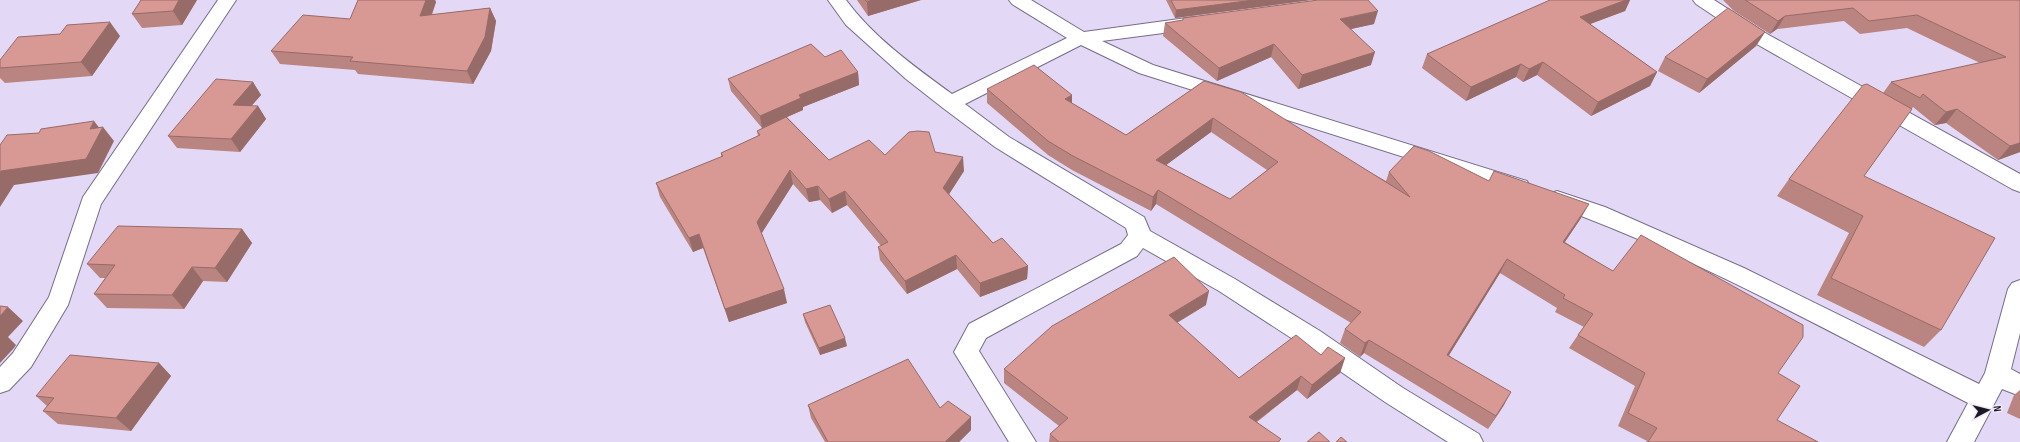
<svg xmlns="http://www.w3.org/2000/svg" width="2020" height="442" font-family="'Sofia Sans Condensed',sans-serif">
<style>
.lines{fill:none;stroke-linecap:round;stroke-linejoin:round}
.street-casing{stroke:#766d87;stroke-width:2}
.street{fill:#fff;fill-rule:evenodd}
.wall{fill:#ba8480;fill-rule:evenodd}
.shaded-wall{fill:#976b68}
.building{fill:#d89995;stroke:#976b68;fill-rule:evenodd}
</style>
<rect width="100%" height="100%" fill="#e3d9f7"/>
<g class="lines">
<defs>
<g id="street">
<polygon points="218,0 236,0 101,204 68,305 31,367 9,390 0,393 0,367 13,353 49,297 83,197"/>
<path d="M828,0H846C873,37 915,67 952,94L1067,38L1012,4L1009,0H1031L1084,32L1194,17L1200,19L1203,23L1200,27L1194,29L1102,41L1153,65L1527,181L1530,186L1527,191L1519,194L1511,191L1139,73L1081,45L965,104L1009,137L1144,217L1150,231L1235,279L1320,331L1403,388L1479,434L1483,442H1448L1385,402L1302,345L1219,291L1143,248L1137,256L986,338L979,351L1036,442H1009L954,352L969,324L1121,244L1128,235L1126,228L995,147L943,108L906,79L846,25Z"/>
<polygon points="1693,0 1714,0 1767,34 2020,174 2020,192 2012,189 1753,42 1696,4"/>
<path d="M1557,191L1605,207L1744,268L1979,384L1985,373L2008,289L2012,283L2020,280V333L2011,369L2020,374V396L2002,389L1974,442H1947L1968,403C1831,333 1695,256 1549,204L1546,199L1549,194Z"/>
</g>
</defs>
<use href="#street" class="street-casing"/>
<use href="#street" class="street"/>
</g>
<g class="wall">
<polygon points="141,0 197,0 182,25 142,28 132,14"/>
<polygon points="358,0 435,0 436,2 432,15 490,8 496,21 491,51 473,84 358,74 355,70 280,64 271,51 350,19"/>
<polygon points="857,0 921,0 868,16"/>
<polygon points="1166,0 1311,0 1175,18"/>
<polygon points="1550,0 1630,0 1625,11 1590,24 1657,72 1650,86 1591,116 1537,75 1523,82 1516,77 1466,101 1422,68 1427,54"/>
<polygon points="1723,0 2020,0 2020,152 1998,160 1946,123 1935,125 1913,107 1864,176 1941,330 1924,347 1817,295 1849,233 1777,196 1789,179 1883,93 1891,82 1980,63 1907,28 1860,34 1844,21 1777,29 1770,34 1734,11"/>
<polygon points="1183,18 1374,24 1351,29 1371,65 1298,89 1271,57 1217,81 1163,36 1165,23 1183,20"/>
<polygon points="1765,32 1756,46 1699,93 1658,71 1665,57"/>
<polygon points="60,34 120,36 92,76 5,83 0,78 0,60"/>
<polygon points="825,57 858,72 859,85 803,107 803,110 787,117 829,160 935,152 964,171 949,194 993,243 1028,266 1027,279 980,297 957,269 907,294 880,260 878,247 881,246 847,205 832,213 820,200 809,202 793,184 761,234 787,303 729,322 703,248 693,252 660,197 656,183 721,157 721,153 758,136 757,131 762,128 731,91 728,79"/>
<path d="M1204,81L1386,181L1389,172L1489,181L1581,218L1565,242L1778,373L1777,420L1818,442H1646L1647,441L1618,426L1635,386L1569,348L1578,335L1584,327L1555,312L1557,308L1500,273L1449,355L1504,405L1488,429L1364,353L1360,357L1340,343L1345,329L1351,323L1156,204L1151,211L1072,170L1048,155L987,103V89L1072,95V103L1126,135ZM1211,132L1267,170L1230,199L1166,165Z"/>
<polygon points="253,82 261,95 251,106 258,106 266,119 240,152 177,148 168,136"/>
<polygon points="242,229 252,243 227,282 203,281 184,309 107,308 94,294 105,278 100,278 87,264"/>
<polygon points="1206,305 1177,323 1239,378 1321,355 1345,358 1340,373 1307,399 1297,390 1257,422 1280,442 1049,442 1050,434 1059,426 1004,383 1004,369"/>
<polygon points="803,314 847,346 820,355 805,322"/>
<polygon points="159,363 171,376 131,431 58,424 43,411 47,406 36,396"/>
<polygon points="2020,390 2020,419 2007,413 2014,395"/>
<polygon points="808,405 940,408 971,430 959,442 825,442 811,418"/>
</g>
<g class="shaded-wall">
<polygon points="179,0 197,0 182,25 173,11"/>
<polygon points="426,0 435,0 436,2 426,29 420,16"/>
<polygon points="872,0 921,0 868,16 867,2"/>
<polygon points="1254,0 1311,0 1175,18 1176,10"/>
<polygon points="1626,0 1630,0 1625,11 1574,30 1580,17"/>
<polygon points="490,8 496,21 491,51 473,84 467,71"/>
<polygon points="1378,11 1374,24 1337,32 1340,19"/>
<polygon points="1785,16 1777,29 1770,34 1778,21"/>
<polygon points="110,22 120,36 92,76 81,62"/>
<polygon points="1765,32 1756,46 1699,93 1707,79"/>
<polygon points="1274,44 1271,57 1217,81 1219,68"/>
<polygon points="1375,52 1371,65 1298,89 1302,75"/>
<polygon points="1543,62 1537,75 1523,82 1529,69"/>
<polygon points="1521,64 1516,77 1466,101 1471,87"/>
<polygon points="858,72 859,85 803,107 803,110 762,128 760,116 799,95"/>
<polygon points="1657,72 1650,86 1591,116 1598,102"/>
<polygon points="253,82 261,95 241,118 233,105"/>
<polygon points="1072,95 1072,109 1065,99"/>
<polygon points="258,106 266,119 240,152 231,139"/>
<polygon points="1957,109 1946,123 1935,125 1946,112"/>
<polygon points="1213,118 1211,132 1154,174 1156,160"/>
<polygon points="94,121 101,130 103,127 114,141 98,173 14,185 0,207 0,173 1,171 90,129"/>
<polygon points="2020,143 2020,152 1998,160 2010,146"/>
<polygon points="963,157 964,171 944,202 943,188"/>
<polygon points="790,170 793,184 760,236 757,222"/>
<polygon points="818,186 820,200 809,202 806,189"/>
<polygon points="1158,190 1156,204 1151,211 1153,197"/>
<polygon points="845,191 847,205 832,213 829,199"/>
<polygon points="1589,204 1581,218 1556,255 1563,242"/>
<polygon points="242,229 252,243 227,282 215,268"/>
<polygon points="699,234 703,248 693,252 689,238"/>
<polygon points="956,255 957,269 907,294 905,281"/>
<polygon points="1507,259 1500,273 1441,368 1447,355"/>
<polygon points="1028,266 1027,279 980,297 980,283"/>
<polygon points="192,267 203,281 184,309 172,295"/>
<polygon points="784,289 787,303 729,322 725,309"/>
<polygon points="1209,291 1206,305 1166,329 1169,315"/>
<polygon points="8,307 23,321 8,337 16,345 14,348 0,363 0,316"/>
<polygon points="845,338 847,346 820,355 819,348"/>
<polygon points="1369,340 1364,353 1360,357 1365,343"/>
<polygon points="1345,358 1340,373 1307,399 1312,385"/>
<polygon points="159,363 171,376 131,431 116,418"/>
<polygon points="1301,376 1297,390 1245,430 1249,417"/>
<polygon points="1511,392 1504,405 1488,429 1496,416"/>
<polygon points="971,417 971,430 959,442 945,442"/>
</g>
<g class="building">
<polygon points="141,0 179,0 173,11 132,14"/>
<polygon points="358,0 426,0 420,16 490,8 485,37 467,71 350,61 353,57 271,51 303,15 350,19"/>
<polygon points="865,0 872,0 867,2"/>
<polygon points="1171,0 1254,0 1176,10"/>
<polygon points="1318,0 1368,0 1378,11 1340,19 1375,52 1302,75 1274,44 1219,68 1165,23 1183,20 1183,18"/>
<polygon points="1550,0 1626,0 1580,17 1657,72 1598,102 1543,62 1529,69 1521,64 1471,87 1427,54"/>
<polygon points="1745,0 2020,0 2020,143 2010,146 1957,109 1946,112 1923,94 1920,98 1891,82 2006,57 1917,15 1869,21 1853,8 1785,16 1778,21"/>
<polygon points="1728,8 1765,32 1707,79 1665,57"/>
<polygon points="110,22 81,62 0,68 0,60 18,37 60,34 67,25"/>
<polygon points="811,44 825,57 841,50 858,72 799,95 801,98 760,116 728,79"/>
<path d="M1034,65L1072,95L1065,99L1126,135L1204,81L1241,92L1410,197L1389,172L1414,146L1429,151L1489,181L1494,171L1589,204L1563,242L1613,271L1641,235L1803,325V337L1778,373L1800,386L1777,420L1818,442H1648L1657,428L1628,413L1645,373L1578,335L1593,314L1563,298L1565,295L1507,259L1447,355L1511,392L1496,416L1369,340L1365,343L1345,329L1361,312L1158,190L1153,197L1073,156L1048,141L987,89ZM1213,118L1278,162L1230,199L1156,160Z"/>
<polygon points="216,79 253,82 233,105 258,106 231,139 168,136"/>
<polygon points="1867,84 1912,109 1864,176 1995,238 1941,330 1831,278 1863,216 1789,179 1863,85"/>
<polygon points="786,117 829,160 869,140 885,155 909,132 918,131 929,132 935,152 963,157 943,188 993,243 1002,238 1028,266 980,283 956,255 905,281 878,247 888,242 845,191 829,199 818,186 806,189 790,170 757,222 784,289 725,309 699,234 689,238 656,183 723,156 721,153 760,135 757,131"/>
<polygon points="94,121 90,129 103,127 86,159 1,171 0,173 0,145 7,135 39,133 41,129"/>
<polygon points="118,226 242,229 215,268 192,267 172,295 94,294 115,265 87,264"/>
<polygon points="1174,257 1209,291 1169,315 1239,378 1296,335 1321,355 1328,347 1345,358 1312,385 1301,376 1249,417 1281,439 1278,442 1059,442 1050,434 1068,418 1004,369 1052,326"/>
<polygon points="830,305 845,338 819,348 803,314"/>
<polygon points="0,306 8,307 0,316"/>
<polygon points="70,355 159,363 116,418 43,411 54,398 36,396"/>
<polygon points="908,359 940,408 948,401 971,417 945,442 828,442 808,405"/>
<polygon points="1319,432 1330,442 1307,442"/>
<polygon points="1341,437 1347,442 1336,442"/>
</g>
<g transform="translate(1988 410) rotate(83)" stroke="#efe9fb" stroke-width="3" paint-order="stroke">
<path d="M0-3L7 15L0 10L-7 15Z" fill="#1c1823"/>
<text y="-6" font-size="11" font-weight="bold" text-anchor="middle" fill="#1c1823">N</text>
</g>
</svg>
